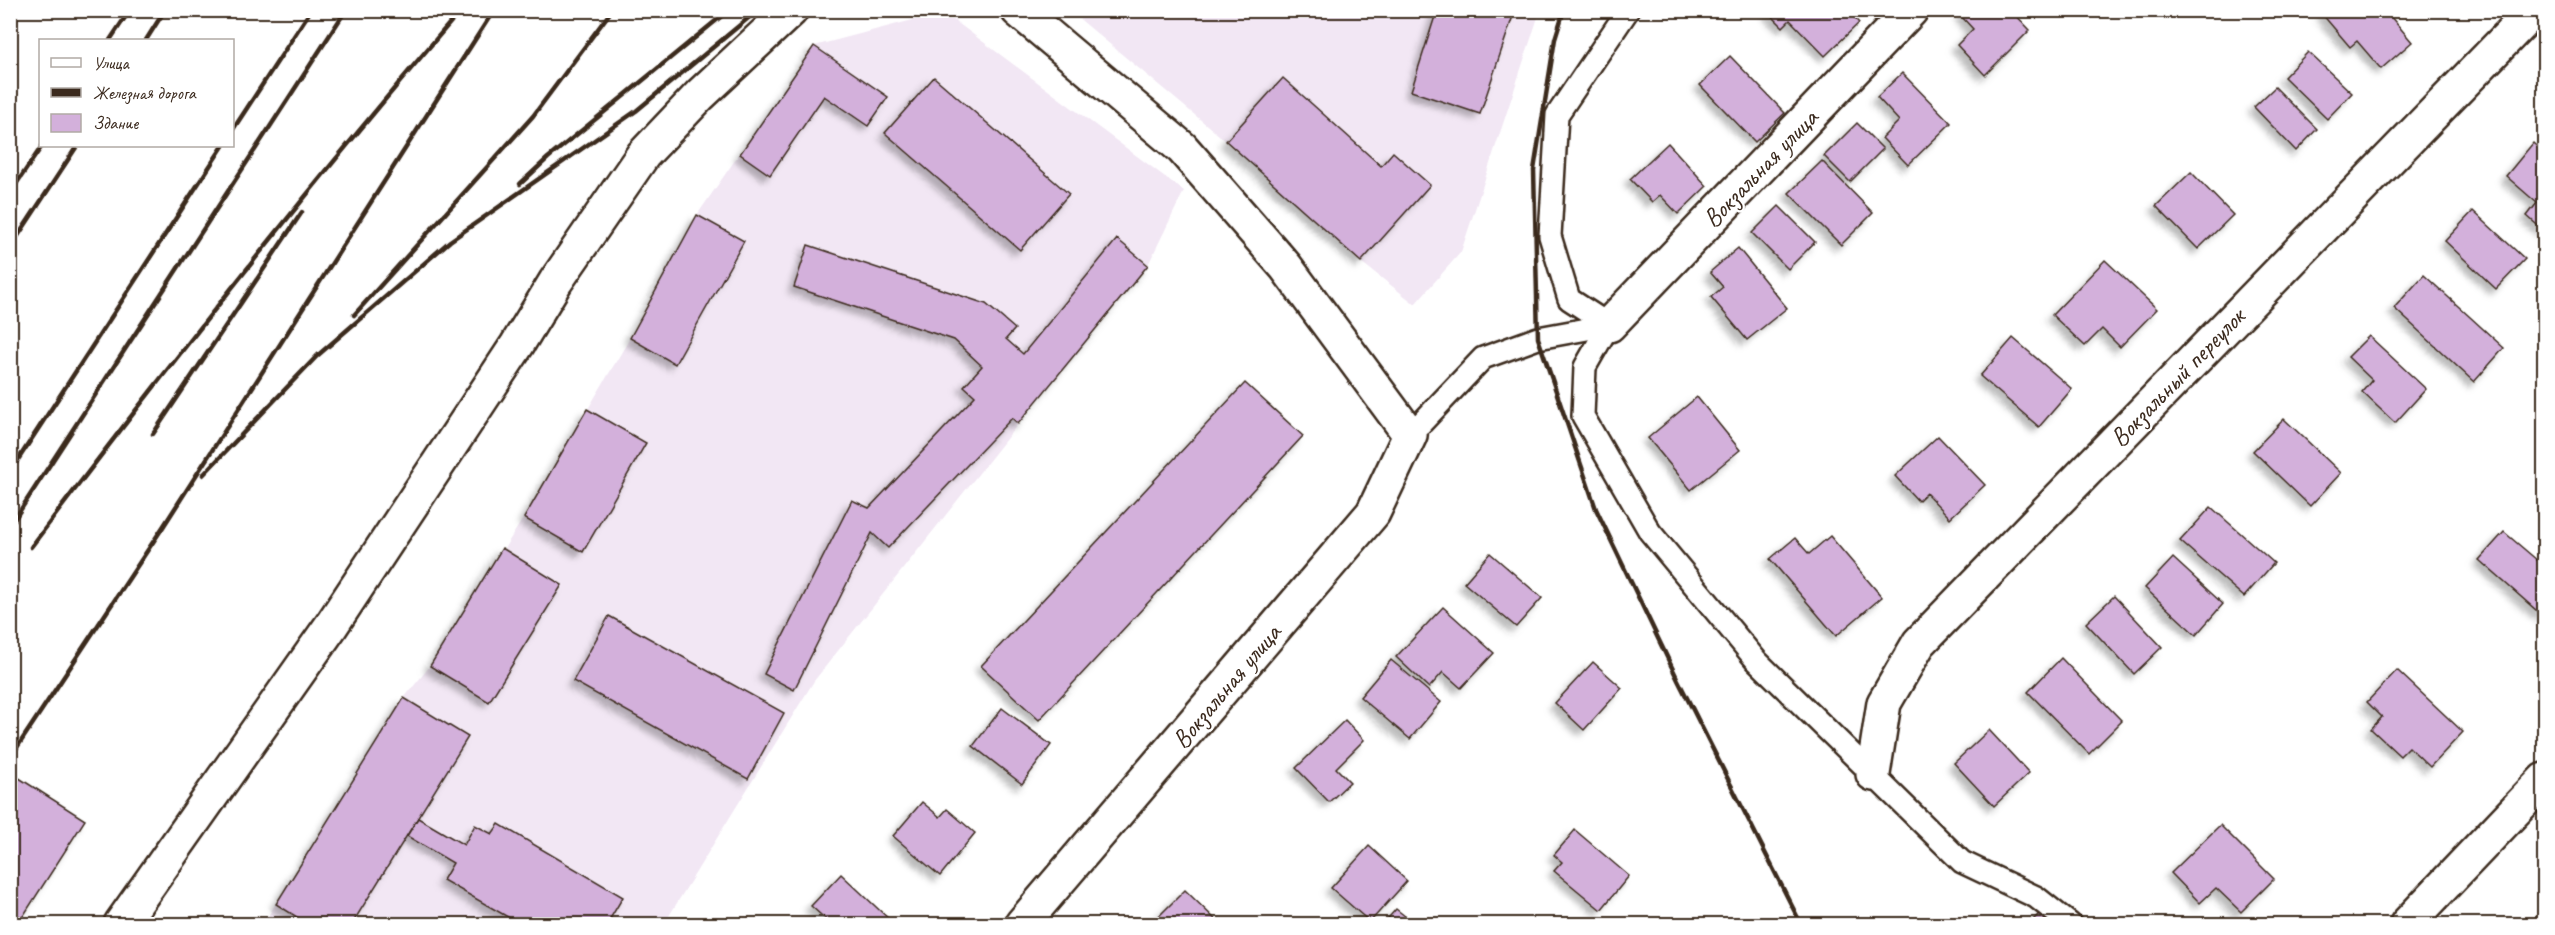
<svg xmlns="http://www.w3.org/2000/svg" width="2555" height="935" font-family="Caveat,sans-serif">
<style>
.built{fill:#f2e7f4}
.building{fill:#d3b0db;stroke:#3b2a1e;stroke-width:1.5;filter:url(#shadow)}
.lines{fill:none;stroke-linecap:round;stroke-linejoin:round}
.service-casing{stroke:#3b2a1e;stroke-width:26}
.minor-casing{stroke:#3b2a1e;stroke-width:38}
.tertiary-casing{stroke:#3b2a1e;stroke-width:38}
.service{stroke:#fff;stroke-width:21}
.minor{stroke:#fff;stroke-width:33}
.tertiary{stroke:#fff;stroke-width:33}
.rail{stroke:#3b2a1e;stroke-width:4.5}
.labels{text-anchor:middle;stroke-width:4.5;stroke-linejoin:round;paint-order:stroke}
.street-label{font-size:26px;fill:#3b2a1e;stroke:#fff}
</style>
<defs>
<filter id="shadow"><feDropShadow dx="-5.5" dy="5.5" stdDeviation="3" flood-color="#0004"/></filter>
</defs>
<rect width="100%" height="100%" fill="#fff"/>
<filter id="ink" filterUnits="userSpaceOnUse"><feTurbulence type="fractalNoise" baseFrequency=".0167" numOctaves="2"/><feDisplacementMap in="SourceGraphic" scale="12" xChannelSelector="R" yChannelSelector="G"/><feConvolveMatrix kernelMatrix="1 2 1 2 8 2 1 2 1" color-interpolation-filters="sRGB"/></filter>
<g filter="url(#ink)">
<g class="built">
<polygon points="1070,11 1540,11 1461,252 1415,304 1361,262 1226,141"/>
<polygon points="943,12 1184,191 1148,265 1018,424 814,681 664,924 263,924 404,698 430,666 524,517 630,338 697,215 814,46"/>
</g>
<g class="building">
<polygon points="1437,10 1515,10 1480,114 1411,91"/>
<polygon points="1769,10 1847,10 1859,23 1825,56 1790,20 1783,27 1768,12"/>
<polygon points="1966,10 2011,10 2030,30 1985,75 1957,45 1973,29 1961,16"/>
<polygon points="2325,10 2385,10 2412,42 2381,69 2357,41 2350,47 2322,14"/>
<polygon points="814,46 888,97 868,126 824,96 770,175 740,154"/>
<polygon points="2308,52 2352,93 2327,119 2284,77"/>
<polygon points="1730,56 1785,113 1755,142 1700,85"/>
<polygon points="1902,73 1951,123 1908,165 1882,138 1899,121 1877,97"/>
<polygon points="934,77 1069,194 1020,250 885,133"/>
<polygon points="1283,78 1381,166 1393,152 1430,185 1361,262 1226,141"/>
<polygon points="2275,87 2317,129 2296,151 2254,107"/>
<polygon points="1857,123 1883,149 1850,182 1824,156"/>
<polygon points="1668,143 1707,186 1678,214 1660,195 1652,202 1630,179"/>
<polygon points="2533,143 2544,153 2544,231 2527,216 2537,203 2506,176"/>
<polygon points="1822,161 1873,213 1841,245 1789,193"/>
<polygon points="2191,172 2233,215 2198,249 2156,206"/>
<polygon points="1779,206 1815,242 1788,269 1752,233"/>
<polygon points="2473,211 2525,259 2496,289 2445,241"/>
<polygon points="697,215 744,241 675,364 630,338"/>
<polygon points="1117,239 1148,265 1018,424 1012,418 888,548 872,533 794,690 764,674 852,500 869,508 975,396 964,386 982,366 954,340 794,287 808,245 986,304 1015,329 1006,339 1023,354"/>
<polygon points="1738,248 1787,308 1747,340 1711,297 1723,287 1710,272"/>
<polygon points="2105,260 2157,309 2120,347 2102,329 2085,346 2052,315"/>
<polygon points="2424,275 2504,348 2474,382 2394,308"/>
<polygon points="2369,336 2426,389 2395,423 2362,392 2372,380 2348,357"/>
<polygon points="2013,338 2072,389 2039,427 1980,376"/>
<polygon points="1245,383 1303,436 1039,720 981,666"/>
<polygon points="1697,397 1740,450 1691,490 1648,438"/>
<polygon points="587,409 646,443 583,552 524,518"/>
<polygon points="2284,419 2341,473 2310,506 2253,451"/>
<polygon points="1938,436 1985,485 1950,518 1926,493 1918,501 1895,476"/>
<polygon points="2211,507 2274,563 2244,597 2180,541"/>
<polygon points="2504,532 2544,566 2544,617 2479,560"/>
<polygon points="1830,536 1882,597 1836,636 1770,559 1795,538 1809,554"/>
<polygon points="502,548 562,585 489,702 430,666"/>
<polygon points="1490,553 1542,598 1516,627 1464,583"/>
<polygon points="2173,558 2223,604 2196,635 2145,588"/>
<polygon points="2114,596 2162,647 2134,674 2086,623"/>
<polygon points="1443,607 1494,653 1461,688 1443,672 1429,688 1396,657"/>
<polygon points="609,616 784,713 748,779 573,681"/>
<polygon points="2061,658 2122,721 2089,754 2028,692"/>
<polygon points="1391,660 1441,702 1410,739 1360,697"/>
<polygon points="1593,662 1622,688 1584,730 1555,703"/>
<polygon points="2397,670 2463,732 2430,767 2409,747 2400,756 2371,729 2382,717 2367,702"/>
<polygon points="404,698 468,737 352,924 308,924 276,904"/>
<polygon points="1002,708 1051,745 1022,784 973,746"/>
<polygon points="1345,720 1364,740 1336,768 1350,782 1329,802 1296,768"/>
<polygon points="1989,730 2029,773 1994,806 1954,763"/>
<polygon points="16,776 85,820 22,918 10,911 10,784"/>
<polygon points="922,802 940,817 947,809 975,833 940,876 893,836"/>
<polygon points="418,818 464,845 475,825 492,834 499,824 623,897 607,924 520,924 443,880 453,863 407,836"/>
<polygon points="2220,825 2274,879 2241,912 2216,888 2200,903 2171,873"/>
<polygon points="1575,830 1629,876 1601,910 1554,871 1562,862 1554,855"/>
<polygon points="1369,846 1407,881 1370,922 1331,888"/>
<polygon points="841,874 891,921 888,924 831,924 811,906"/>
<polygon points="1185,890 1220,924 1151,924"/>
<polygon points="1396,909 1415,924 1383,924"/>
<polygon points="2042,911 2056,924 2029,924"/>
</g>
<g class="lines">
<defs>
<g id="service">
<polyline points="1609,325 1585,367 1583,416 1650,532 1756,660 1962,862 2036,897 2070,924"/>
<polyline points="1609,325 1569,299 1550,236 1557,115 1628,10"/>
<polyline points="1410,435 1483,358 1538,338 1609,325"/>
</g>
<g id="minor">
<polyline points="1018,10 1182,148 1286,267 1410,435 1373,513 1022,924"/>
<polyline points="1609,325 1911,10"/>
<polyline points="1873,774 1884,703 1919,643 2534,10"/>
<polyline points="121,924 331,626 517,345 556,281 643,155 700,95 791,10"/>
</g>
<polyline id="tertiary" points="2407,924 2544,780"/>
</defs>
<use href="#service" class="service-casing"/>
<use href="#minor" class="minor-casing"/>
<use href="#tertiary" class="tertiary-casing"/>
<use href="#service" class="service"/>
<use href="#minor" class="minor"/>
<use href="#tertiary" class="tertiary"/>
<g class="rail">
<polyline points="1564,10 1555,39 1534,170 1538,338 1596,509 1678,680 1801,924"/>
<polyline points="110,40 130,10"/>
<polyline points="146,40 165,10"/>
<polyline points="232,131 311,10"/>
<polyline points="520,184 548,158 729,10"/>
<polyline points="10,193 42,146"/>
<polyline points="10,248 77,146"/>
<polyline points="354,315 533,116 612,10"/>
<polyline points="153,434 302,212"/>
<polyline points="10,472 223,146"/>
<polyline points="203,475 317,356 450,241 636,111 758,10"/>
<polyline points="10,526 346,10"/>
<path d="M31,547C169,365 311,184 461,10"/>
<polyline points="10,758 163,527 494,10"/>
</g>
</g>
</g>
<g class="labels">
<g class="street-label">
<text transform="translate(1760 168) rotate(-46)" y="9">Вокзальная улица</text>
<text transform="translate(2177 377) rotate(-46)" y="9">Вокзальный переулок</text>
<text transform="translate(1226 686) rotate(-50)" y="9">Вокзальная улица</text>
</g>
</g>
<rect width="2555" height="935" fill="none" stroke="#fff" stroke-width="36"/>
<rect x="18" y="18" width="2519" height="899" fill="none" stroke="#3b2a1e" stroke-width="2" filter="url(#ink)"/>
<rect x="39" y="39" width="195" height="108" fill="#ffffff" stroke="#b1aaa5" stroke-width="1.5"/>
<rect x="51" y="58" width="30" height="9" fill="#ffffff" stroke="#b1aaa5" stroke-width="1.5"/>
<text x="93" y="69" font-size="18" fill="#3b2a1e">Улица</text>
<rect x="51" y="88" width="30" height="9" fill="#3b2a1e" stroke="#b1aaa5" stroke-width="1.5"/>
<text x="93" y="99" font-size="18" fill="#3b2a1e">Железная дорога</text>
<rect x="51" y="114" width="30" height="18" fill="#d3b0db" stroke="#b1aaa5" stroke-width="1.5"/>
<text x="93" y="129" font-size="18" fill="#3b2a1e">Здание</text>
</svg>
